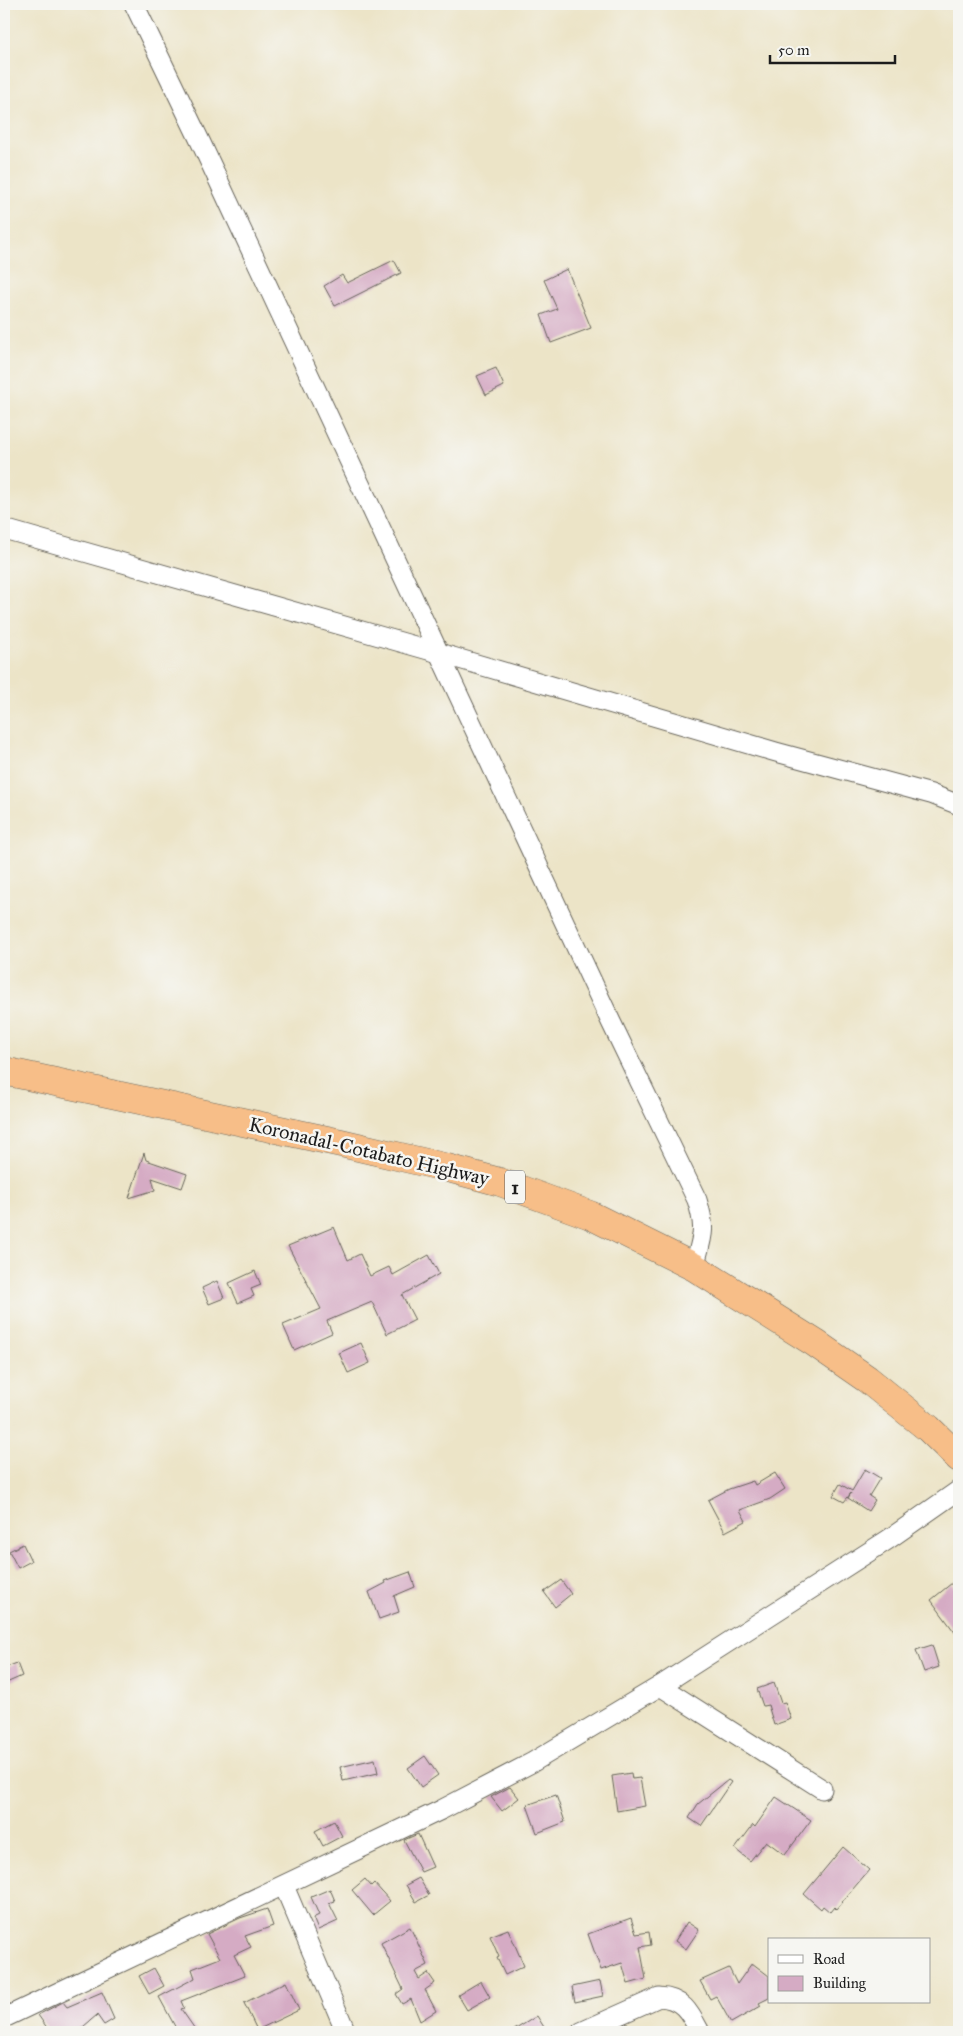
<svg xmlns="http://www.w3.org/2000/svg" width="963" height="2036" font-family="'IM FELL Great Primer',serif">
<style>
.building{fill:#d5abc4}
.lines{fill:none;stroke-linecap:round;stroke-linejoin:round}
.minor-casing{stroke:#656258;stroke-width:21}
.trunk-casing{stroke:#656258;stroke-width:29}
.minor{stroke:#fff;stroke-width:19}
.trunk{stroke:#f7be88;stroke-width:28}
.labels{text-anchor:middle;stroke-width:5;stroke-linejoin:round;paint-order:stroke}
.shield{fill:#f6f6f2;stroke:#5d5d5c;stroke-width:1}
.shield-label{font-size:19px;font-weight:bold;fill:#1c1c1c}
.street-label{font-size:20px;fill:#1c1c1c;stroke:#f6f6f2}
</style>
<rect width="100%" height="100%" fill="#f6f6f2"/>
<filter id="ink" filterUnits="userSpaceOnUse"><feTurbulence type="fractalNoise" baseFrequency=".02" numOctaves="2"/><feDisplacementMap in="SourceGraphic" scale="10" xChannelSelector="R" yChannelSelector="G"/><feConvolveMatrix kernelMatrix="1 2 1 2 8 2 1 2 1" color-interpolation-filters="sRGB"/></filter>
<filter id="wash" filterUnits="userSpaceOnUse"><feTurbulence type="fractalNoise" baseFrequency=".0096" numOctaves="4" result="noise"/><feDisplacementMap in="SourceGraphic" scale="20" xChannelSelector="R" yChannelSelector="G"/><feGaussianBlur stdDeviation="1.12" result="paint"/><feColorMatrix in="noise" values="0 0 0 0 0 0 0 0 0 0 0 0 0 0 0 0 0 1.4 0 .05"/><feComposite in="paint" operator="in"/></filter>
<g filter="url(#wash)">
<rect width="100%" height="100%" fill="#ece4c7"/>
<g id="blocks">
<g class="building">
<polygon points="394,260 401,273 335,306 324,286 342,275 347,283"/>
<polygon points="567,269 591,328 551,343 541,315 557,309 544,280"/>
<polygon points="496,368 504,386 486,395 477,376"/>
<polygon points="144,1153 146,1160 187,1174 182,1188 152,1178 155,1190 129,1198"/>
<polygon points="334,1227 348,1260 360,1254 370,1276 389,1267 393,1275 429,1255 439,1274 402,1295 415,1320 387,1334 372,1302 327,1321 332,1333 294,1350 283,1325 321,1309 288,1246"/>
<polygon points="255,1271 261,1285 251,1289 254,1296 238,1303 229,1283"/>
<polygon points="217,1281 224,1298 209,1304 202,1288"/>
<polygon points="361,1343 370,1363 348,1373 339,1353"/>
<polygon points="865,1469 880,1478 869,1496 875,1500 868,1511 848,1498 851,1493 844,1502 833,1496 840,1484 852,1491"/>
<polygon points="775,1473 785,1489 770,1499 740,1510 746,1521 725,1532 708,1500 729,1489 753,1481 755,1485"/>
<polygon points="23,1544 31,1561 18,1568 9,1551"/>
<polygon points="410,1572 415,1587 394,1596 399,1612 379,1619 369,1592 386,1583 385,1581"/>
<polygon points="561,1580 571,1594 555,1607 544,1592"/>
<polygon points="952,1583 959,1592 959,1638 931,1600"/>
<polygon points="932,1645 939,1667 924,1672 916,1650"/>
<polygon points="17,1663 22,1676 4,1684 4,1668"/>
<polygon points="774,1683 781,1703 785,1702 791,1719 774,1725 768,1705 763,1706 757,1689"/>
<polygon points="425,1756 438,1775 421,1787 408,1768"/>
<polygon points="375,1759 378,1773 343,1781 340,1767"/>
<polygon points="631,1773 632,1779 640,1778 645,1806 617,1811 612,1776"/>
<polygon points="728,1780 731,1782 701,1826 689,1818 698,1804"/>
<polygon points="510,1787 519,1798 502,1811 491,1797"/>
<polygon points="556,1795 565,1822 537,1833 527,1805"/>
<polygon points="776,1797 811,1820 785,1855 766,1841 750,1861 735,1849 753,1825 755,1827"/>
<polygon points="334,1821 342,1836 323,1846 315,1831"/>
<polygon points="418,1834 433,1867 421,1872 404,1840"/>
<polygon points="843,1847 869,1870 836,1909 834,1907 830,1912 823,1906 821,1909 804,1894"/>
<polygon points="419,1878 429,1895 416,1902 406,1885"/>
<polygon points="365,1879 371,1886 374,1883 390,1901 373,1915 352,1890"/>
<polygon points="330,1889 335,1901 329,1903 338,1921 318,1930 313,1918 319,1915 311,1897"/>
<polygon points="267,1909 273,1926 245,1936 251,1947 234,1955 245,1976 181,2001 184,2008 181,2009 197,2032 178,2032 159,1997 195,1978 192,1969 220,1958 207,1934 240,1918"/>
<polygon points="631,1918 636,1934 649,1932 651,1945 640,1947 646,1979 628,1984 622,1963 601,1970 588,1934"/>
<polygon points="687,1922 699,1930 686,1949 675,1941"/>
<polygon points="410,1927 428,1965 415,1972 419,1979 428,1973 435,1983 425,1990 436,2011 420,2021 411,1999 402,2004 396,1994 403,1989 381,1943"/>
<polygon points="508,1929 524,1966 505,1975 497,1958 499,1957 490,1936"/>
<polygon points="752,1963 769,1976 769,1998 759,2003 761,2006 731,2023 716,1996 710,1999 700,1981 729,1968 737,1984"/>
<polygon points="154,1968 164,1986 149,1994 139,1976"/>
<polygon points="481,1981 490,1997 467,2010 458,1995"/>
<polygon points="600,1981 603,1996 575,2002 572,1987"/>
<polygon points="286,1982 299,2010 257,2030 244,2003"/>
<polygon points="102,1992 114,2019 104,2025 97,2015 77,2032 50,2032 38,2015 63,2002 67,2007"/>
<polygon points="537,2016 547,2032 511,2032"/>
</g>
</g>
</g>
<g filter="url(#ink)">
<use href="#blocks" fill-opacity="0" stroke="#656258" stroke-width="1"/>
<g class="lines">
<defs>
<g id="minor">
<path d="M134,4L201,143L611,1022L697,1200C707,1231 702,1237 694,1267"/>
<polyline points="4,529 439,653 776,752 931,794 959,805"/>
<polyline points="660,1686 822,1789"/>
<polyline points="284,1886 346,2032"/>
<polyline points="4,2018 441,1810 533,1762 660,1686 889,1539 959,1490"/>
<path d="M581,2032L659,1997C683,1998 690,2013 700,2032"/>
</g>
<polyline id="trunk" points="4,1071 341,1143 444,1167 500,1182 590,1215 694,1267 815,1343 867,1379 928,1428 959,1458"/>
</defs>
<use href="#minor" class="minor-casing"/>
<use href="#trunk" class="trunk-casing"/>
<use href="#minor" class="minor"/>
<use href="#trunk" class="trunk"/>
</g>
</g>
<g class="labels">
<rect class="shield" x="505" y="1170.5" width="20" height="33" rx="4"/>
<g class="shield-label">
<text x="515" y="1194">1</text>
</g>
<g class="street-label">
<text transform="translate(369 1151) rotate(13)" y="7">Koronadal-Cotabato Highway</text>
</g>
</g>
<rect width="963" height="2036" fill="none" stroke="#f6f6f2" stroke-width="20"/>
<rect x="768" y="1938" width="162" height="65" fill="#f6f6f2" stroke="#9f9f9c"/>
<rect x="778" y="1955" width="25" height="8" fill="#ffffff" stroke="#9f9f9c"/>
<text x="813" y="1964" font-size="15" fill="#1c1c1c">Road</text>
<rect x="778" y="1976" width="25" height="15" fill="#d5abc4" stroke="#9f9f9c"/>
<text x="813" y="1988" font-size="15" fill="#1c1c1c">Building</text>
<path d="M770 55v8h125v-8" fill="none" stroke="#1c1c1c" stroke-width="2.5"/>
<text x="778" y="55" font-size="15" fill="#1c1c1c" stroke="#f6f6f2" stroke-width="4" paint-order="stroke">50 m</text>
</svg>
